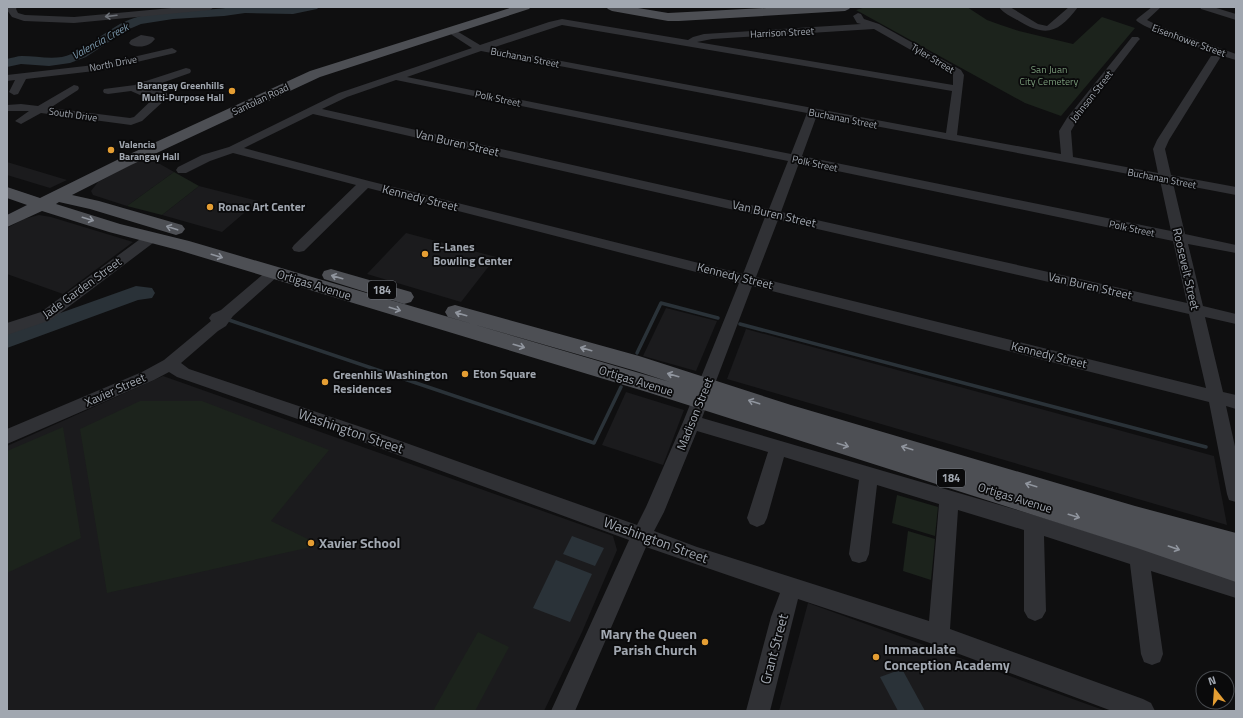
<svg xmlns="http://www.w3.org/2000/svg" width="1243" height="718" font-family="'Titillium Web',sans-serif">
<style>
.built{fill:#1b1b1d}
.green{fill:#1c231c}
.water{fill:#2a3238}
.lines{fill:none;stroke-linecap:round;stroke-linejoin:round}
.stream{stroke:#2a3238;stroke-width:3.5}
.river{fill:#2a3238;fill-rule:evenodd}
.minor{fill:#303135;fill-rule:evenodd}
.major{fill:#4d4f54;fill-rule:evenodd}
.oneway{stroke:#6e7279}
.oneway2{stroke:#90959e}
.poi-dot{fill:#e59e33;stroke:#0a0a0b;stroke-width:1.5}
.labels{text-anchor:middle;stroke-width:3.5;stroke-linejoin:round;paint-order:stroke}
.far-street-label{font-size:10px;fill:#a1a7b0;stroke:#0a0a0b}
.far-park-label{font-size:10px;fill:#799a79;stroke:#0a0a0b}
.far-poi-label{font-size:10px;font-weight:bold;fill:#a1a7b0;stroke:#0a0a0b;text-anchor:end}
.far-water-label{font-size:11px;font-style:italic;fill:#7996aa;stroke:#0a0a0b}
.shield{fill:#0a0a0b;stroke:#74787e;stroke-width:1}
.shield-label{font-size:11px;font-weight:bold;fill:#a1a7b0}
.street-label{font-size:12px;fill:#a1a7b0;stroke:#0a0a0b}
.poi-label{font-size:12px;font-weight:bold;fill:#a1a7b0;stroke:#0a0a0b;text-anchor:start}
.near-street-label{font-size:14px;fill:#a1a7b0;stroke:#0a0a0b}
.near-poi-label{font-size:14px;font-weight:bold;fill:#a1a7b0;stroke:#0a0a0b;text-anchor:start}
</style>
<rect width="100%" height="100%" fill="#0f0f10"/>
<g class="built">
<polygon points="146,156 174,172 127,206 93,195 91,191 98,182"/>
<polygon points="7,162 67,180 50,188 7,175"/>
<polygon points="199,186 258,201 222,232 162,215"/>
<polygon points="39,215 51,217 133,242 63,294 7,274 7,228 24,219"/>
<polygon points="406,233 496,257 461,302 367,274"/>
<polygon points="666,308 717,321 696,371 643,356"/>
<polygon points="746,329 1214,456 1227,525 727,379"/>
<polygon points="163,376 613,536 617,550 582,632 544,711 7,711 7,446"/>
<polygon points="626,392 684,410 663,465 602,445"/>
<polygon points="808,603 1106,711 779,711"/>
</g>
<g class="green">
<polygon points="866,7 967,7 987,20 998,24 1019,31 1073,44 1102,17 1135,28 1061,116 1025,103 856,10"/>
<polygon points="174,172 199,186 162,215 127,206"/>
<polygon points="140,401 202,401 329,450 271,521 320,545 107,593 80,429"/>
<polygon points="63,427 81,538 7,573 7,451"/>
<polygon points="897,495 938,507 935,536 892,523"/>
<polygon points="908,531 935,539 931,580 903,571"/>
<polygon points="478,632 509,647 475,711 433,711"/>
</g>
<g class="water">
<polygon points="572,536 604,548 595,566 563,554"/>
<polygon points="556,560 592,574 570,622 533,608"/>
<polygon points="902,669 925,711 898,711 880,677"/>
</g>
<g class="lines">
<g class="stream">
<polyline points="226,319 594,443 621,387"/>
<polyline points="740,324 1206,447"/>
<polyline points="637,353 661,303 718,318"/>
</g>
<g class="river">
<path d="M234,7H319L317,9L293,14L245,13L224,16L173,19L141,24L127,30L86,57L70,63L49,66L21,64L7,67V59C12,58 17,56 22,56C35,56 48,59 62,57C88,51 108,26 134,18C166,8 201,12 234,7Z"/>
<polygon points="136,286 152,288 155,293 152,298 138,300 7,348 7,332"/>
</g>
<g class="minor">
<polygon points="8,7 17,7 16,9 18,13 25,15 74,17 182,7 214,7 210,10 74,23 24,21 12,17 7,10"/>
<path d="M999,7H1010L1038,24L1047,26L1069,7H1078C1059,32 1047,38 1019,21C1012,17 1003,13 999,7Z"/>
<path d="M1152,7H1161L1147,20L1161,27L1236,54V60C1221,56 1143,29 1136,20L1138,18Z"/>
<polygon points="1200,7 1213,7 1236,14 1236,20 1201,9"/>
<path d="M858,13L861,14L864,19L879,24L961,70L964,75L957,135L1061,154L1059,131L1067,118L1132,37H1138L1140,39L1138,41L1078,119L1071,131L1073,157L1158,173L1153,149L1157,140L1211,56H1219L1220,58L1169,140L1165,149L1171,175L1236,187V195L1173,183L1185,234L1236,245V253L1188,244L1203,306L1236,314V324L1205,317L1223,392L1236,395V409L1226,406L1236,451V502L1229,500L1227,494L1209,402L752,286L702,418L1034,515L1236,578V598L1151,571L1163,654L1160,662L1152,665L1144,662L1141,654L1130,564L1044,536L1046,611L1042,618L1035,621L1028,618L1024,611V530L958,510L950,629L1143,699L1151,703L1155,711H1112L927,642L798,599L770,711H746L771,617L780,593L646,547L575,711H551L629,540L352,438L177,377L169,372L154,380L7,444V429L142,372L164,360L211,321L209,318L212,314L221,310L268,270L273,268L278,270L280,273L278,276L233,316L226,326L218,331L181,363L189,369L364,428L637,525L646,507L683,422L739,283L368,188L304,251L299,252L294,251L292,248L294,245L356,185L233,153L210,161L186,173H178L176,170L178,167L202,155L229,147L339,93L472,48L452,35L450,33L452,31L455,30L480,45L549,22L562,19L688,40L693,37L704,34L861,24L857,23L853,16ZM562,25L952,91L946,133L492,48ZM874,29L953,74V85L697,42L712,39ZM481,51L807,113L791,154L407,77ZM396,80L788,161L769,209L322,109L347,97ZM313,114L765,217L743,274L369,181L244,148ZM817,115L1160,180L1171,231L802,156ZM799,163L1173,241L1187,303L781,212ZM778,220L1189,314L1206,388L756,277ZM697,431L768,452L747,518L750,524L757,527L764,524L767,518L784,457L859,480L849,554L852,561L859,563L866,561L869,554L877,485L939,504L929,621L697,547L654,531L664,512Z"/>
<path d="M141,35L153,37L155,39C149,47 140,48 131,45L129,43L131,40Z"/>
<polygon points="172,48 177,51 175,53 103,70 26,79 18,94 14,95 9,92 15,80 7,81 7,75 103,64"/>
<polygon points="186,68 190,69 191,71 190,73 156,85 156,88 166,91 168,97 142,121 131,125 41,113 21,124 15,121 29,111 7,111 7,105 21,104 38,106 74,85 78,86 79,88 78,90 50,108 130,118 134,117 157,95 150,93 140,95 131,91 108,94 104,93 103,91 104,89 135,85 140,82 146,81"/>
<polygon points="152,233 157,234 159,237 157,240 51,320 7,335 7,323 41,312 147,234"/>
</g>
<g class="major">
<polygon points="513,7 531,7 529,9 320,77 131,165 72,195 99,201 182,225 185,229 182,233 176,235 90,209 59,202 56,204 120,224 189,241 670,382 636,371 448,317 445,312 448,307 455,305 639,356 791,405 1135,506 1236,533 1236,582 1137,548 647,392 178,250 109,232 42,211 7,227 7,215 27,205 7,198 7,187 40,198 119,159 310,71"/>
<polygon points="606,7 632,7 668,13 786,7 851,7 849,9 845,11 679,21 668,21 612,11 608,9"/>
<polygon points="331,269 411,292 414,297 411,302 404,304 324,279 322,275 324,271"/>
</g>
</g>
<defs><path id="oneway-shaft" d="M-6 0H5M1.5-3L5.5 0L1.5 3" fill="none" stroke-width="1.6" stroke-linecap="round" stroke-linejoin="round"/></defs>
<use class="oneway" href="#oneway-shaft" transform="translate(111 16) rotate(173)"/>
<g class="oneway2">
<use href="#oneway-shaft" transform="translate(88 219) rotate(17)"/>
<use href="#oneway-shaft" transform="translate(172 228) rotate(-162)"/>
<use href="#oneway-shaft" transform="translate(217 256) rotate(17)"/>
<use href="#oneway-shaft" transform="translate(337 277) rotate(-164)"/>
<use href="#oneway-shaft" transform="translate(395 309) rotate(17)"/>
<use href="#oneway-shaft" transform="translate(461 314) rotate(-164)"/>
<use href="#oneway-shaft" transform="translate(519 346) rotate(16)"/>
<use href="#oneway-shaft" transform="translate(586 349) rotate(-164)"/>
<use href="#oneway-shaft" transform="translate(673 375) rotate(-164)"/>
<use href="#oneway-shaft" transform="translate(754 402) rotate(-162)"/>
<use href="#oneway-shaft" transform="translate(843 445) rotate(17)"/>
<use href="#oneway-shaft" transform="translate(907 448) rotate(-163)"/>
<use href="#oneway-shaft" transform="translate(1031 485) rotate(-163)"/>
<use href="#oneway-shaft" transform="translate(1074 516) rotate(17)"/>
<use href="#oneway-shaft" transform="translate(1174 548) rotate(19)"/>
</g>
<g class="poi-dot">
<circle cx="232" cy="91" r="4"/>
<circle cx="111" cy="150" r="4"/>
<circle cx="210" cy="207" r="4"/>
<circle cx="425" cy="254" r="4"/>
<circle cx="465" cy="374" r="4"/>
<circle cx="325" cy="382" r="4"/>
<circle cx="311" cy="543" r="4"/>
<circle cx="705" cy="642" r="4"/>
<circle cx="876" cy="657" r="4"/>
</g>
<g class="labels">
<g class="far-street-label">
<text transform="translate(782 32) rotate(-3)" y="4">Harrison Street</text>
<text transform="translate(1189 40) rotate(20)" y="4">Eisenhower Street</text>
<text transform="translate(525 57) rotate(11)" y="4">Buchanan Street</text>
<text transform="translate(933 58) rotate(31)" y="4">Tyler Street</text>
<text transform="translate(113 63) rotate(-11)" y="4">North Drive</text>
<text transform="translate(1091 96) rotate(-52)" y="4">Johnson Street</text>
<text transform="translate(498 98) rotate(12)" y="4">Polk Street</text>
<text transform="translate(260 99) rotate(-25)" y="4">Santolan Road</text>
<text transform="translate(73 114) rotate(8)" y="4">South Drive</text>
<text transform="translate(843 118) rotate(11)" y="4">Buchanan Street</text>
<text transform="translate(815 163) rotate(12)" y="4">Polk Street</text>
<text transform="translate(1162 178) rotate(11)" y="4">Buchanan Street</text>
<text transform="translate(1132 228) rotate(12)" y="4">Polk Street</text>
</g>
<g class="far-park-label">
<text x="1049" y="73">San Juan<tspan x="1049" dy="12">City Cemetery</tspan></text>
</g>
<g class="far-poi-label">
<text x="224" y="89">Barangay Greenhills<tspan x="224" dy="12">Multi-Purpose Hall</tspan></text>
<text x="119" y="148" text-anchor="start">Valencia<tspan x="119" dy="12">Barangay Hall</tspan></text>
</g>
<g class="far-water-label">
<text transform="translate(100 41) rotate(-29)" y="4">Valencia Creek</text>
</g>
<g class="shield">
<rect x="368" y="281" width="28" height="18" rx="3"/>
<rect x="937" y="469" width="28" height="18" rx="3"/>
</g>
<g class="shield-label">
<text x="382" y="294">184</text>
<text x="951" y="482">184</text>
</g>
<g class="street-label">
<text transform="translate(457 143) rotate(13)" y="4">Van Buren Street</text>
<text transform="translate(420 198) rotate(14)" y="4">Kennedy Street</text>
<text transform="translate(774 214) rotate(13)" y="4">Van Buren Street</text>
<text transform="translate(1186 269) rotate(77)" y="4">Roosevelt Street</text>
<text transform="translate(735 276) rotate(14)" y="4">Kennedy Street</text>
<text transform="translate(314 285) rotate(17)" y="4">Ortigas Avenue</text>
<text transform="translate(1090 286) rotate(13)" y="4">Van Buren Street</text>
<text transform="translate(82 288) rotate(-36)" y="4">Jade Garden Street</text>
<text transform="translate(1049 355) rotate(14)" y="4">Kennedy Street</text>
<text transform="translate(636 381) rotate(17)" y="4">Ortigas Avenue</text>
<text transform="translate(115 390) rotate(-24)" y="4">Xavier Street</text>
<text transform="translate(695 414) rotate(-68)" y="4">Madison Street</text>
<text transform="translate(1015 498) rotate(17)" y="4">Ortigas Avenue</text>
</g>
<g class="poi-label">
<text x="218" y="211">Ronac Art Center</text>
<text x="433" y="251">E-Lanes<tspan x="433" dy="14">Bowling Center</tspan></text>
<text x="473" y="378">Eton Square</text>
<text x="333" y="379">Greenhils Washington<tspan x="333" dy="14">Residences</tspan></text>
</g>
<g class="near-street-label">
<text transform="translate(351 431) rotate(19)" y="5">Washington Street</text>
<text transform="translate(656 540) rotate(20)" y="5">Washington Street</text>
<text transform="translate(774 649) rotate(-75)" y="5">Grant Street</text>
</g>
<g class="near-poi-label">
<text x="319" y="548">Xavier School</text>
<text x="697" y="639" text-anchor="end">Mary the Queen<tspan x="697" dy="16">Parish Church</tspan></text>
<text x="884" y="654">Immaculate<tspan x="884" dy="16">Conception Academy</tspan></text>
</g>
</g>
<rect width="1243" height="718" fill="none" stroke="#a1a7b0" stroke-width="16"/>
<g transform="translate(1215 690) rotate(343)"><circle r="19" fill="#0a0a0b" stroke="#46494d"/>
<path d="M0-3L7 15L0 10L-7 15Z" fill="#e59e33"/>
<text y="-6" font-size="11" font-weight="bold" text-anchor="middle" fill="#a1a7b0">N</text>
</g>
</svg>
